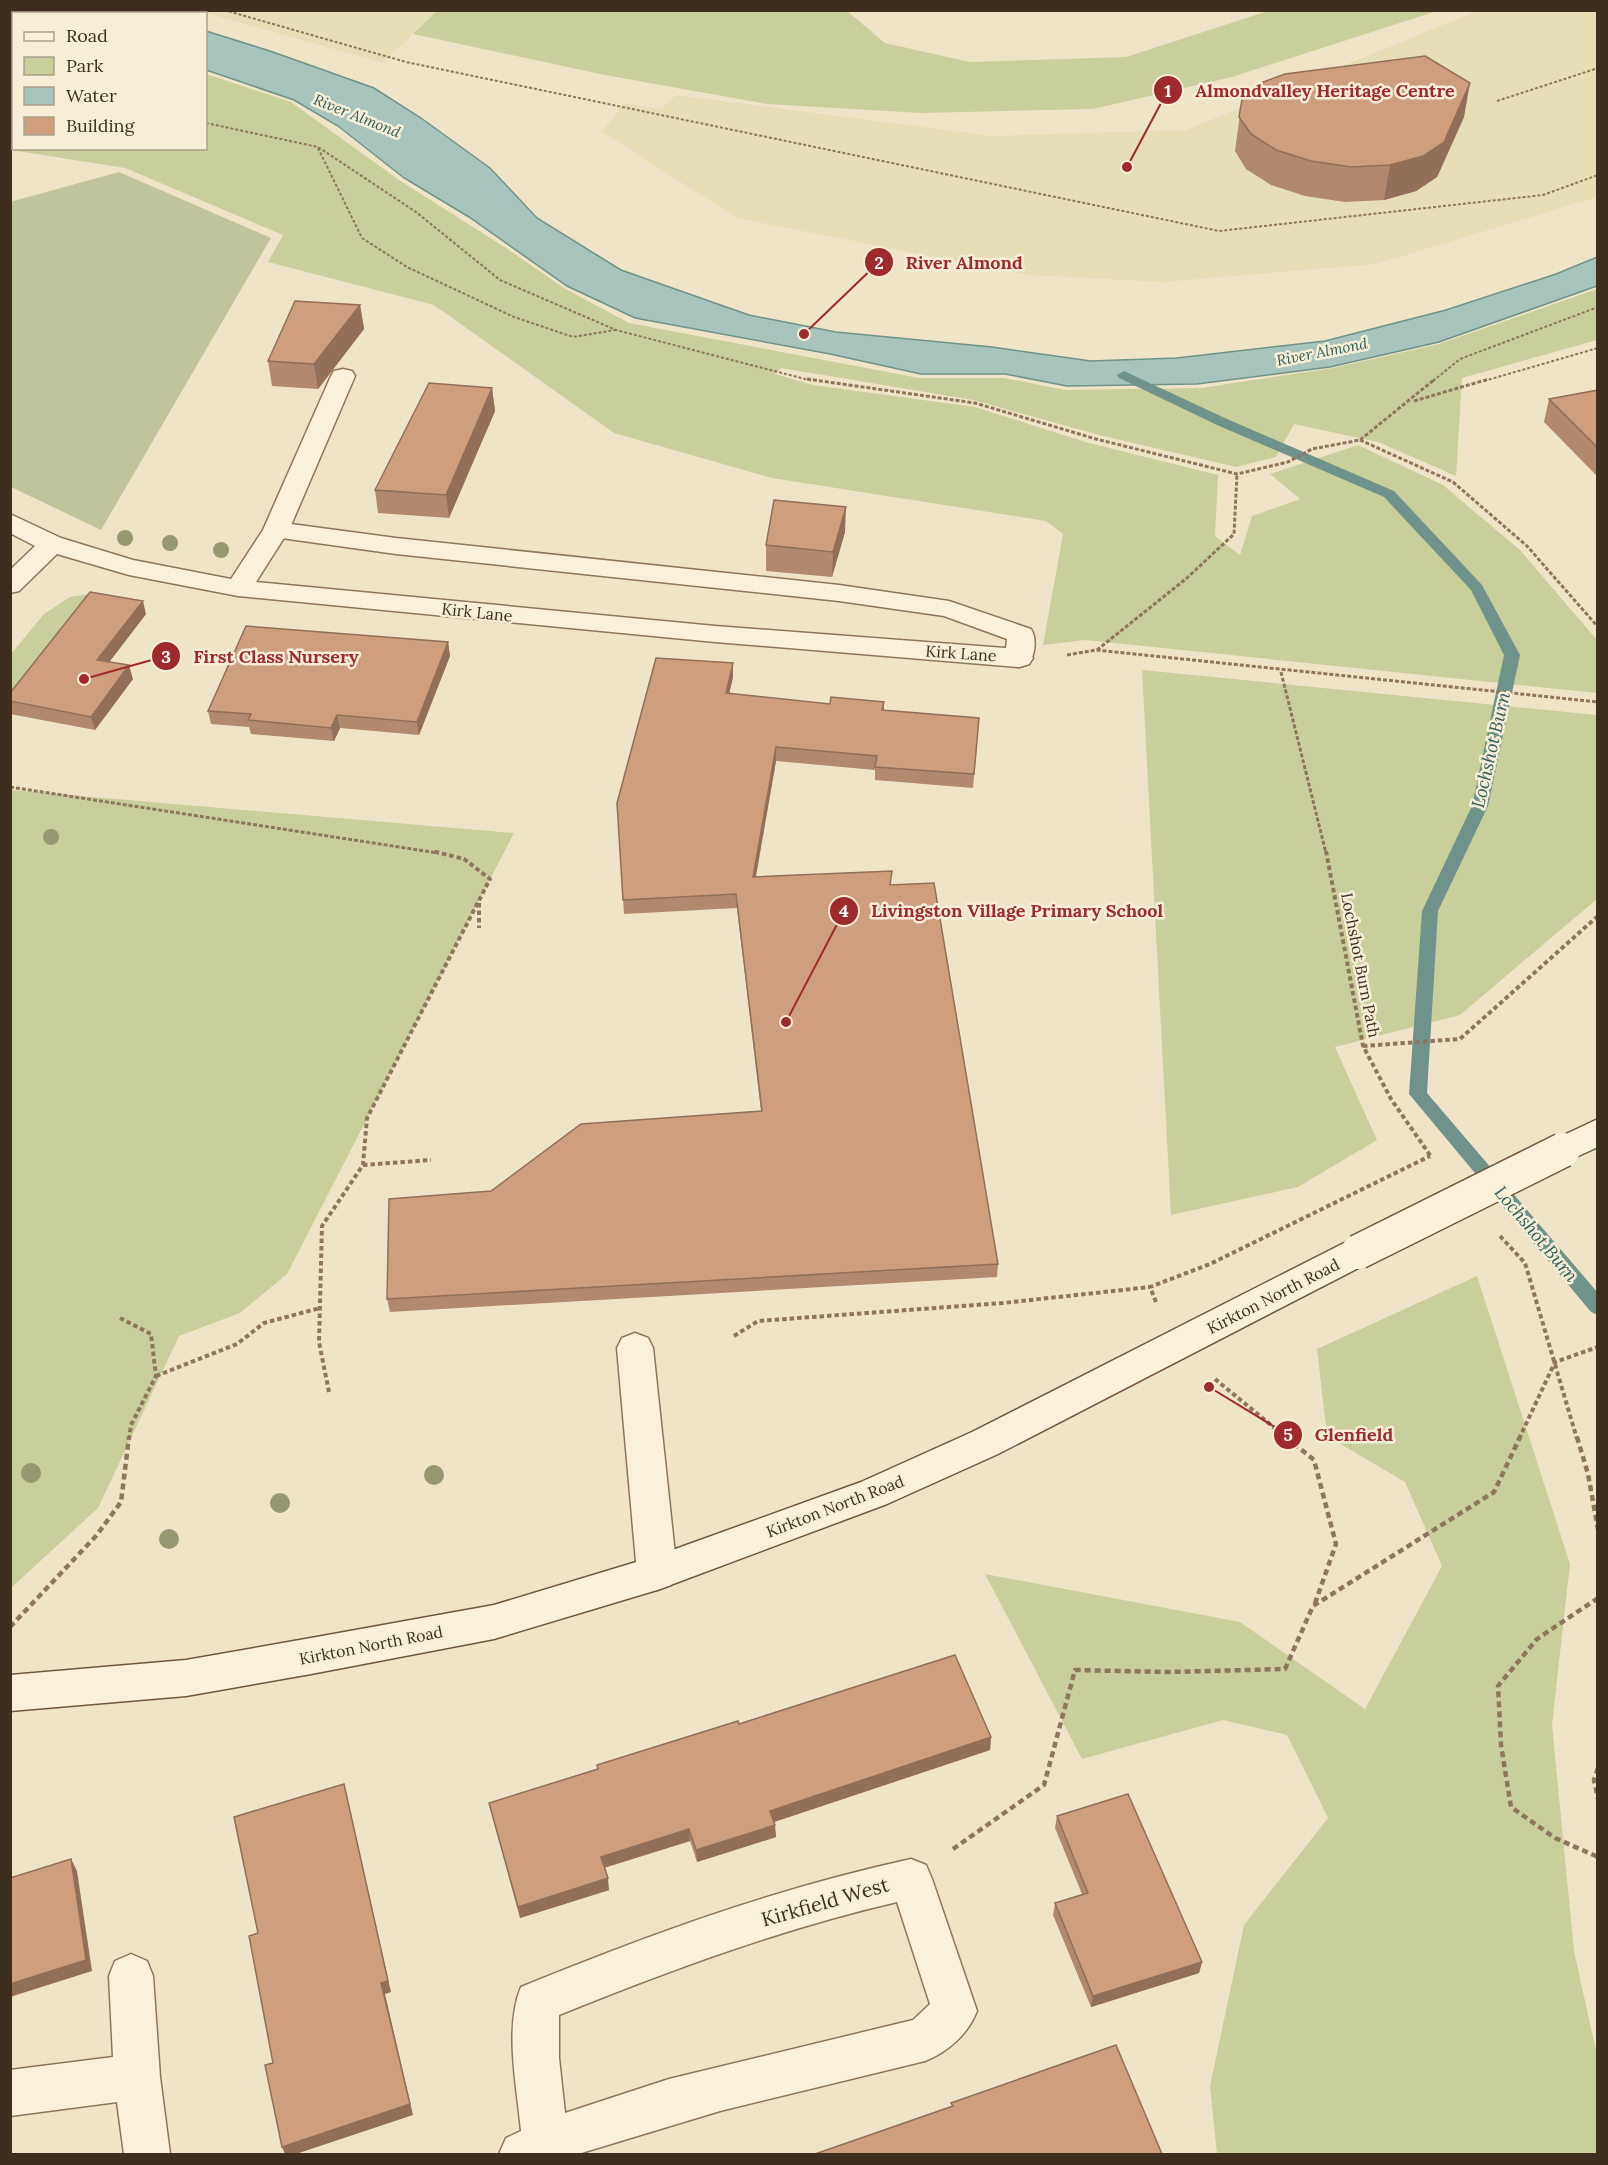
<svg xmlns="http://www.w3.org/2000/svg" width="1608" height="2165" font-family="Lora,serif">
<style>
.farmland{fill:#e6deb5}
.green{fill:#c9cf9b}
.cemetery{fill:#bfc49a}
.water{fill:#a9c4bc;stroke:#6f938a;stroke-width:1.5}
.lines{fill:none;stroke-linecap:round;stroke-linejoin:round}
.stream{fill:#6f938a;fill-rule:evenodd}
.lane-casing{stroke:#8d765c;stroke-width:3}
.street-casing{stroke:#8d765c;stroke-width:3}
.secondary-casing{stroke:#6f573f;stroke-width:3}
.path-far3{stroke:#8d765c;stroke-width:2;stroke-dasharray:3 2;stroke-linecap:butt}
.path-far2{stroke:#8d765c;stroke-width:3;stroke-dasharray:4 2;stroke-linecap:butt}
.path-far1{stroke:#8d765c;stroke-width:4;stroke-dasharray:4.5 3;stroke-linecap:butt}
.path{stroke:#8d765c;stroke-width:4.5;stroke-dasharray:6 4;stroke-linecap:butt}
.lane{fill:#faf1dc;fill-rule:evenodd}
.street{fill:#faf1dc;fill-rule:evenodd}
.secondary{fill:#faf1dc;fill-rule:evenodd}
.secondary-bridge-casing{stroke:#6f573f;stroke-width:37;stroke-linecap:butt}
.secondary-bridge{stroke:#faf1dc;stroke-width:34}
.tree{fill:#96986f}
.wall{fill:#b2896c}
.shaded-wall{fill:#916f58}
.building{fill:#cf9f7d;stroke:#916f58;stroke-width:1.5}
.labels{text-anchor:middle;stroke-width:5;stroke-linejoin:round;paint-order:stroke}
.far-water-label{font-size:15px;font-style:italic;fill:#2f5d5a;stroke:#f7eed8}
.street-label{font-size:16px;fill:#3d2e20;stroke:#f7eed8}
.water-label{font-size:18px;font-style:italic;fill:#2f5d5a;stroke:#f7eed8}
.near-street-label{font-size:20px;fill:#3d2e20;stroke:#f7eed8}
.leader{fill:none;stroke:#9e2a2b;stroke-width:2}
.callout-dot{fill:#9e2a2b;stroke:#f7eed8;stroke-width:2}
.mark-label{font-size:18px;text-anchor:middle;font-weight:bold;fill:#fff}
.callout-label{font-size:18px;text-anchor:middle;font-weight:bold;fill:#9e2a2b;stroke:#f7eed8;stroke-width:5;stroke-linejoin:round;paint-order:stroke}
</style>
<rect width="100%" height="100%" fill="#f0e4c8"/>
<g class="farmland">
<polygon points="199,11 437,11 383,63"/>
<polygon points="1477,11 1597,11 1597,197 1376,264 1164,282 1027,275 737,218 602,132 624,103 661,109 676,95 992,136 1186,130"/>
</g>
<g class="green">
<polygon points="438,10 847,11 885,43 970,62 1126,57 1268,11 1437,11 1232,77 1093,109 921,113 767,104 605,75 413,34"/>
<polygon points="206,74 291,102 399,180 506,248 564,288 629,323 919,378 1004,378 1065,390 1201,388 1333,368 1439,344 1597,289 1597,340 1462,378 1456,476 1378,442 1294,424 1276,457 1236,467 1099,435 973,400 781,368 775,374 813,385 975,407 1089,443 1218,475 1215,536 1240,555 1252,516 1300,499 1270,474 1358,445 1443,485 1520,550 1597,640 1597,693 1085,640 1043,645 1063,534 1046,521 772,478 614,433 434,305 268,262 283,235 125,168 11,150 11,91 13,92 14,148 206,148"/>
<polygon points="97,593 11,703 11,654 44,614 70,597"/>
<polygon points="1142,670 1597,715 1597,899 1460,1015 1335,1047 1377,1140 1298,1187 1171,1215"/>
<polygon points="11,790 514,833 287,1274 240,1313 179,1336 98,1508 11,1588"/>
<polygon points="1477,1276 1570,1564 1552,1725 1574,1951 1597,2055 1597,2154 1217,2154 1210,2086 1244,1925 1328,1818 1287,1735 1223,1720 1082,1759 985,1574 1240,1622 1365,1709 1442,1566 1405,1482 1327,1436 1317,1349"/>
</g>
<polygon class="cemetery" points="119,172 271,238 101,530 11,487 10,202"/>
<g class="water">
<polygon points="118,10 132,13 14,14 13,28 11,28 11,11"/>
<polygon points="206,31 270,51 374,88 421,118 490,168 537,218 621,270 749,315 836,332 992,347 1091,361 1177,358 1325,341 1446,310 1556,274 1597,257 1597,286 1439,342 1330,367 1197,384 1067,386 1005,374 921,374 830,354 635,318 567,286 469,217 404,178 338,126 294,100 206,70"/>
</g>
<g class="lines">
<polygon class="stream" points="1124,371 1227,419 1394,491 1482,585 1520,655 1488,806 1438,911 1427,1093 1598,1293 1598,1315 1591,1312 1409,1094 1422,911 1472,806 1504,655 1471,590 1384,497 1217,425 1119,378 1117,375"/>
<defs>
<g id="lane">
<path d="M276,522L396,538L839,585L949,601L1031,629C1037,638 1035,655 1029,664L1019,667L1009,664L1005,658L1007,639L944,616L839,601L396,554L267,536L263,530L267,524Z"/>
<polygon points="635,1333 648,1338 653,1348 677,1573 671,1585 657,1590 643,1585 637,1573 617,1348 622,1338"/>
</g>
<g id="street">
<polygon points="343,369 352,371 355,376 289,530 256,582 715,626 1019,649 1029,652 1033,658 1029,664 1019,667 715,642 238,596 129,575 57,554 19,591 10,593 10,570 35,546 10,533 10,514 61,538 133,560 231,579 263,530 331,376 334,371"/>
<path d="M911,1859L926,1865L932,1879L977,2011C968,2034 948,2052 925,2061L720,2111L578,2154H499L506,2138L521,2131C517,2087 504,2028 521,1987C648,1935 777,1888 911,1859ZM897,1902L930,2004L913,2020L669,2079L565,2113L559,2058V2015C670,1970 781,1929 897,1902Z"/>
<polygon points="131,1954 147,1961 153,1976 160,2077 170,2154 124,2154 117,2102 10,2116 10,2070 113,2057 109,1976 115,1961"/>
</g>
<g id="secondary">
<polygon points="1598,1119 1598,1147 1563,1163 1551,1159 1546,1150 1551,1141"/>
<polygon points="1358,1238 1370,1242 1376,1252 1370,1262 998,1454 887,1504 657,1590 494,1639 311,1674 186,1696 10,1711 10,1675 186,1660 311,1638 494,1605 656,1556 861,1482 972,1432 1346,1242"/>
</g>
</defs>
<use href="#lane" class="lane-casing"/>
<use href="#street" class="street-casing"/>
<use href="#secondary" class="secondary-casing"/>
<g class="path-far3">
<polyline points="224,10 406,62 1219,231 1543,195 1598,175"/>
<polyline points="10,90 14,91"/>
<polyline points="1497,101 1598,68"/>
<polyline points="206,123 318,147 416,212 500,280 616,330 813,381"/>
<polyline points="318,148 362,238 407,267 514,317 573,337 615,330"/>
<polyline points="1433,381 1460,359 1598,307"/>
<polyline points="1484,381 1598,348"/>
</g>
<g class="path-far2">
<polyline points="807,379 975,403 1096,439 1237,474 1288,462 1312,449 1360,440 1435,379"/>
<polyline points="1414,401 1489,379"/>
<polyline points="1360,440 1453,482 1527,546 1598,627"/>
<polyline points="1097,650 1187,578 1234,534 1237,474"/>
<polyline points="1067,655 1096,650 1598,702"/>
<polyline points="1281,672 1326,853"/>
<polyline points="10,787 438,853"/>
</g>
<g class="path-far1">
<polyline points="1326,851 1363,1046 1391,1099 1432,1158"/>
<polyline points="479,903 479,928"/>
<polyline points="1363,1046 1460,1039 1598,916"/>
<polyline points="363,1165 431,1160"/>
<polyline points="1500,1236 1525,1263 1577,1439"/>
<polyline points="1156,1302 1150,1287 1210,1264 1430,1156"/>
<polyline points="120,1318 151,1334 156,1376 131,1425 129,1439"/>
<polyline points="734,1336 758,1321 1003,1303 1150,1287"/>
<polyline points="156,1376 237,1344 264,1323 320,1308"/>
<polyline points="1215,1379 1288,1439"/>
<polyline points="329,1392 319,1342 322,1226 363,1165 367,1118 490,879 464,859 432,851"/>
<polyline points="1519,1439 1555,1362 1598,1347"/>
</g>
<g class="path">
<polyline points="1286,1437 1314,1460 1336,1544 1314,1606"/>
<polyline points="1577,1437 1588,1474 1598,1529"/>
<polyline points="1598,1598 1537,1639 1498,1686 1501,1745 1511,1807 1555,1838 1598,1857"/>
<polyline points="10,1627 96,1536 121,1502 129,1437"/>
<polyline points="1598,1768 1594,1780 1598,1799"/>
<polyline points="953,1849 1044,1785 1075,1670 1169,1672 1285,1669 1313,1606 1494,1492 1520,1437"/>
</g>
<use href="#lane" class="lane"/>
<use href="#street" class="street"/>
<use href="#secondary" class="secondary"/>
<defs>
<polyline id="secondary-bridge" points="1358,1252 1563,1150"/>
</defs>
<use href="#secondary-bridge" class="secondary-bridge-casing"/>
<use href="#secondary-bridge" class="secondary-bridge"/>
</g>
<g class="tree">
<circle cx="125" cy="538" r="8"/>
<circle cx="170" cy="543" r="8"/>
<circle cx="221" cy="550" r="8"/>
<circle cx="51" cy="837" r="8"/>
<circle cx="31" cy="1473" r="10"/>
<circle cx="434" cy="1475" r="10"/>
<circle cx="280" cy="1503" r="10"/>
<circle cx="169" cy="1539" r="10"/>
</g>
<g class="wall">
<polygon points="1242,99 1464,117 1437,177 1416,191 1384,200 1345,202 1305,196 1271,185 1246,169 1235,151"/>
<polygon points="360,305 364,329 318,389 272,386 268,361"/>
<polygon points="492,388 495,411 449,518 378,513 375,490"/>
<polygon points="1598,390 1598,477 1544,422 1549,399"/>
<polygon points="845,532 832,577 766,571 766,545"/>
<polygon points="146,614 109,662 133,679 95,730 10,714 10,693"/>
<polygon points="448,642 450,656 419,735 340,728 334,741 251,734 249,727 211,724 208,711"/>
<polygon points="733,663 733,677 729,694 830,704 884,702 884,711 978,732 973,788 875,780 875,770 776,761 756,877 892,885 998,1264 997,1277 390,1312 387,1299 491,1191 761,1111 737,908 624,914 617,803"/>
<polygon points="739,1724 991,1737 990,1750 774,1822 776,1837 697,1862 690,1841 604,1868 609,1890 520,1918 492,1815 489,1803 598,1769 597,1765"/>
<polygon points="1057,1816 1202,1962 1199,1973 1091,2007 1053,1915 1055,1903 1082,1894 1055,1828"/>
</g>
<g class="shaded-wall">
<polygon points="1470,83 1464,117 1437,177 1416,191 1384,200 1390,165"/>
<polygon points="360,305 364,329 318,389 314,364"/>
<polygon points="492,388 495,411 449,518 446,495"/>
<polygon points="846,507 845,532 832,577 833,552"/>
<polygon points="143,601 146,614 101,673 97,660"/>
<polygon points="448,642 450,656 419,735 417,722"/>
<polygon points="733,663 733,677 726,707 726,693"/>
<polygon points="129,665 133,679 95,730 91,717"/>
<polygon points="337,715 340,728 334,741 331,728"/>
<polygon points="776,747 776,761 753,891 753,877"/>
<polygon points="991,1737 990,1750 771,1823 770,1811"/>
<polygon points="344,1784 391,1992 385,1994 413,2115 296,2154 285,2154 282,2147 381,1983"/>
<polygon points="775,1825 776,1837 697,1862 696,1850"/>
<polygon points="689,1829 690,1841 603,1868 601,1857"/>
<polygon points="71,1859 77,1871 92,1971 10,1997 10,1984"/>
<polygon points="608,1878 609,1890 520,1918 518,1907"/>
<polygon points="1202,1962 1199,1973 1091,2007 1093,1996"/>
</g>
<g class="building">
<polygon points="1425,56 1470,83 1444,142 1423,156 1390,165 1351,167 1311,161 1276,150 1251,134 1239,117 1242,99 1258,84 1285,74"/>
<polygon points="295,301 360,305 314,364 268,361"/>
<polygon points="429,383 492,388 446,495 375,490"/>
<polygon points="1598,390 1598,448 1549,399"/>
<polygon points="774,500 846,507 833,552 766,545"/>
<polygon points="90,592 143,601 97,660 129,665 91,717 10,701 10,693"/>
<polygon points="246,626 448,642 417,722 337,715 331,728 248,720 251,714 208,711"/>
<polygon points="656,658 733,663 726,693 830,704 831,697 884,702 882,710 979,718 974,774 875,767 877,756 776,747 753,877 892,871 890,885 934,883 998,1264 387,1299 389,1199 491,1191 581,1124 762,1111 736,894 623,900 617,803"/>
<polygon points="955,1655 991,1737 770,1811 775,1825 696,1850 689,1829 601,1857 608,1878 518,1907 489,1803 598,1769 597,1765 738,1721 739,1724"/>
<polygon points="344,1784 388,1981 381,1983 410,2104 282,2147 265,2065 273,2063 249,1936 258,1933 234,1817"/>
<polygon points="1128,1794 1202,1962 1093,1996 1055,1903 1088,1893 1057,1816"/>
<polygon points="71,1859 86,1960 10,1984 10,1878"/>
<polygon points="1116,2045 1162,2154 815,2154 953,2106 951,2103"/>
</g>
<g class="labels">
<g class="far-water-label">
<text transform="translate(357 116) rotate(22)" y="5">River Almond</text>
<text transform="translate(1322 352) rotate(-11)" y="5">River Almond</text>
</g>
<g class="street-label">
<text transform="translate(477 612) rotate(6)" y="6">Kirk Lane</text>
<text transform="translate(961 653) rotate(4)" y="6">Kirk Lane</text>
<text transform="translate(1361 965) rotate(79)" y="6">Lochshot Burn Path</text>
<text transform="translate(1273 1296) rotate(-27)" y="6">Kirkton North Road</text>
<text transform="translate(835 1506) rotate(-21)" y="6">Kirkton North Road</text>
<text transform="translate(371 1645) rotate(-11)" y="6">Kirkton North Road</text>
</g>
<g class="water-label">
<text transform="translate(1491 750) rotate(-77)" y="6">Lochshot Burn</text>
<text transform="translate(1536 1234) rotate(50)" y="6">Lochshot Burn</text>
</g>
<g class="near-street-label">
<text transform="translate(825 1902) rotate(-16)" y="7">Kirkfield West</text>
</g>
</g>
<path class="leader" d="M1127 167L1168 90M804 334L879 262M84 679L166 656M786 1022L844 911M1209 1387L1288 1435"/>
<g class="callout-dot">
<circle cx="1127" cy="167" r="6"/>
<circle cx="804" cy="334" r="6"/>
<circle cx="84" cy="679" r="6"/>
<circle cx="786" cy="1022" r="6"/>
<circle cx="1209" cy="1387" r="6"/>
<circle cx="1168" cy="90" r="15"/>
<circle cx="879" cy="262" r="15"/>
<circle cx="166" cy="656" r="15"/>
<circle cx="844" cy="911" r="15"/>
<circle cx="1288" cy="1435" r="15"/>
</g>
<g class="mark-label">
<text x="1168" y="97">1</text>
<text x="879" y="269">2</text>
<text x="166" y="663">3</text>
<text x="844" y="917">4</text>
<text x="1288" y="1441">5</text>
</g>
<g class="callout-label">
<text x="1325" y="97">Almondvalley Heritage Centre</text>
<text x="964" y="269">River Almond</text>
<text x="276" y="663">First Class Nursery</text>
<text x="1017" y="917">Livingston Village Primary School</text>
<text x="1354" y="1441">Glenfield</text>
</g>
<rect width="1608" height="2165" fill="none" stroke="#3d2e20" stroke-width="24"/>
<rect x="12" y="12" width="195" height="138" fill="#f7eed8" stroke="#ada18e" stroke-width="1.5"/>
<rect x="24" y="32" width="30" height="9" fill="#faf1dc" stroke="#ada18e" stroke-width="1.5"/>
<text x="66" y="42" font-size="18" fill="#3d2e20">Road</text>
<rect x="24" y="57" width="30" height="18" fill="#c9cf9b" stroke="#ada18e" stroke-width="1.5"/>
<text x="66" y="72" font-size="18" fill="#3d2e20">Park</text>
<rect x="24" y="87" width="30" height="18" fill="#a9c4bc" stroke="#ada18e" stroke-width="1.5"/>
<text x="66" y="102" font-size="18" fill="#3d2e20">Water</text>
<rect x="24" y="117" width="30" height="18" fill="#cf9f7d" stroke="#ada18e" stroke-width="1.5"/>
<text x="66" y="132" font-size="18" fill="#3d2e20">Building</text>
</svg>
